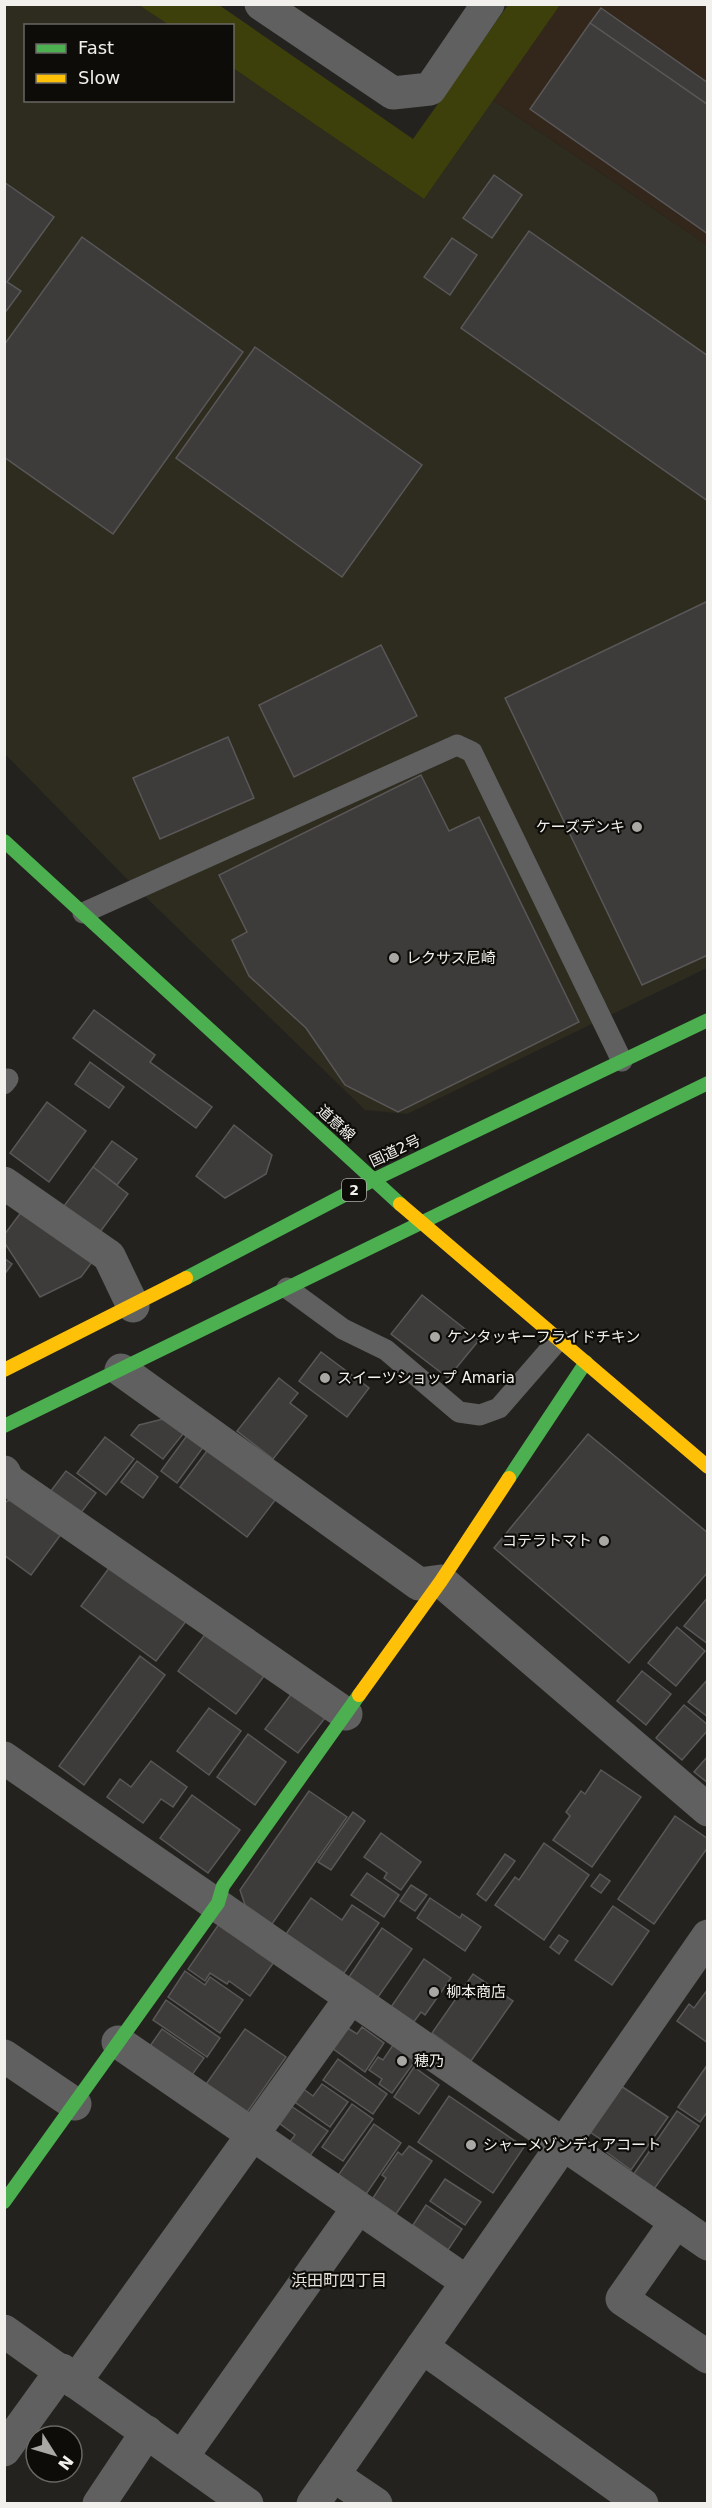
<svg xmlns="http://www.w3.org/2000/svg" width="712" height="2508" font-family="'DejaVu Sans','Noto Sans JP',sans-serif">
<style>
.built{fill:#2e2b1f}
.industrial{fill:#33261b}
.green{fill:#3e400c}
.building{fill:#3e3c3b;stroke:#595757;stroke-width:1.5}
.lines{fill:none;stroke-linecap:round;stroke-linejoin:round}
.lane{stroke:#5f605f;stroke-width:21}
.street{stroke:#5f605f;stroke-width:33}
.fast{stroke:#4caf50;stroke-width:14}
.slow{stroke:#ffc107;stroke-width:14}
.poi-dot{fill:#aaa8a4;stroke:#0d0c09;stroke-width:2}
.labels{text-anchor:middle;stroke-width:4.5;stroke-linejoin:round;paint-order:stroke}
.shield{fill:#0d0c09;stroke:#adaca8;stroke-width:1.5}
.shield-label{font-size:14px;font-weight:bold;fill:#f2f0ec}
.poi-label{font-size:15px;fill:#f2f0ec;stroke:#0d0c09;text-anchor:start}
.street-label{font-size:15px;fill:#f2f0ec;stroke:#0d0c09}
.neighbourhood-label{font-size:16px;fill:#e6e3da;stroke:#0d0c09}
</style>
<rect width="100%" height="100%" fill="#23221e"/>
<polygon class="built" points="5,5 139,5 169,25 26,26 26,100 232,100 233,68 424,199 493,100 707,245 707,968 407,1114 365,1110 121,873 5,754"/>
<polygon class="industrial" points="560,5 707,5 707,245 493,100"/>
<polygon class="green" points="139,5 219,5 413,139 508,5 560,5 424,199 233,68 232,26 169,25"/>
<g class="building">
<polygon points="601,8 708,83 708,105 590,23"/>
<polygon points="590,23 708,105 708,234 530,109"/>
<polygon points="494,175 522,195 492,238 463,218"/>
<polygon points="4,182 54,217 7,282 21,291 4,314"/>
<polygon points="529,231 708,356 708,501 461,328"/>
<polygon points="82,237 243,352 113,534 4,457 4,345"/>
<polygon points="452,238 477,255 450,295 424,277"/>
<polygon points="255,347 422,465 342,577 176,458"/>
<polygon points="708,601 708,955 642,985 505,698"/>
<polygon points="381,645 417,716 294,777 259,705"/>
<polygon points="228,737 254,798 160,839 133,778"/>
<polygon points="421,775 449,831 479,817 579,1022 398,1112 345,1085 306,1028 249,976 232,940 247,932 219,875"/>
<polygon points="94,1010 155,1055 150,1062 212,1107 196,1128 73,1038"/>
<polygon points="90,1062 124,1087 109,1108 75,1084"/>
<polygon points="47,1102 86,1131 49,1182 10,1153"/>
<polygon points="234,1125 272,1155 266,1174 225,1198 196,1176"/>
<polygon points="112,1141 137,1159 117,1185 93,1167"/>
<polygon points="93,1167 128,1194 100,1232 64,1206"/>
<polygon points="22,1211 92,1262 81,1277 40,1297 4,1242 4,1235"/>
<polygon points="4,1258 12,1264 4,1275"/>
<polygon points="422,1295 479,1340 448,1378 391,1334"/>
<polygon points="321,1352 369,1388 347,1417 299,1381"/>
<polygon points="279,1378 298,1393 290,1403 307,1416 273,1459 237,1431"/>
<polygon points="171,1417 187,1429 163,1459 131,1435 139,1425"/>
<polygon points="191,1430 207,1442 177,1483 161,1471"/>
<polygon points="588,1434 708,1533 708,1572 629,1663 494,1548"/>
<polygon points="105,1437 134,1459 106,1495 77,1473"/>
<polygon points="212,1444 279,1495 247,1537 180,1487"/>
<polygon points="137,1461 158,1477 143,1498 121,1482"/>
<polygon points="66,1471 96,1493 80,1514 50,1492"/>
<polygon points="17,1499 62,1533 31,1575 4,1555 4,1504 7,1501"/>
<polygon points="112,1564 187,1620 156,1661 81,1606"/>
<polygon points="708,1597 708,1644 684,1626"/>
<polygon points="677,1627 705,1651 676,1686 648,1663"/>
<polygon points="209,1629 267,1672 236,1714 178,1671"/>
<polygon points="140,1656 165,1675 84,1785 59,1766"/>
<polygon points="642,1671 671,1694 646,1725 617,1701"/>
<polygon points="708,1679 708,1717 688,1702"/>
<polygon points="292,1693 325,1718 298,1753 265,1729"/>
<polygon points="684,1705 708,1725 708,1730 682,1760 656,1738"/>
<polygon points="209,1708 241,1731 209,1775 177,1751"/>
<polygon points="248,1734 286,1762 255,1805 217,1777"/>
<polygon points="708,1756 708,1783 694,1772"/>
<polygon points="151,1761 187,1787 173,1807 161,1799 143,1823 107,1797 120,1779 131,1787"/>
<polygon points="601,1770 641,1797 592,1867 553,1840 570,1816 566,1812 581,1791 585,1794"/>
<polygon points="309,1791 347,1817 272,1924 245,1905 240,1890"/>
<polygon points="192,1795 240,1830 208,1873 160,1838"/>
<polygon points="353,1812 365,1821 331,1870 318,1862"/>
<polygon points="675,1816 708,1839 708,1847 654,1924 618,1899"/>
<polygon points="381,1833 421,1862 401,1890 384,1878 387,1873 364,1857"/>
<polygon points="544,1843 589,1875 544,1940 495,1905 515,1877 519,1880"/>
<polygon points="505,1854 515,1861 486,1901 477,1894"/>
<polygon points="367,1873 399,1895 384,1917 351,1895"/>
<polygon points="600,1874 610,1881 601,1893 591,1886"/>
<polygon points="411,1885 427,1895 415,1911 400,1901"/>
<polygon points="311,1898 342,1920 352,1905 379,1923 344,1973 286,1934"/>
<polygon points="430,1898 460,1918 462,1914 481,1927 465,1951 417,1918"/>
<polygon points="613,1906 649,1931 612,1985 575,1960"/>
<polygon points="219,1924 274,1962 250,1996 229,1981 227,1984 210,1973 205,1981 188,1969"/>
<polygon points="382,1928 412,1949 378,1997 349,1977"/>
<polygon points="559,1935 568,1941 559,1954 550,1947"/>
<polygon points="424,1959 451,1978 425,2015 421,2012 413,2023 391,2007"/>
<polygon points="185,1971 205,1985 210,1977 243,2000 220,2033 168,1997"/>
<polygon points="473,1974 513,2001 471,2061 432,2033"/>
<polygon points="708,1989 708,2043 677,2021 689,2004 694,2008"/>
<polygon points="166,2000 220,2038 207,2057 153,2020"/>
<polygon points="346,2027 357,2034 362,2027 384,2043 365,2072 332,2048"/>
<polygon points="162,2029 204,2058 187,2082 145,2053"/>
<polygon points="245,2029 286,2057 245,2115 204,2087"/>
<polygon points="393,2045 415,2061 392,2093 379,2084 382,2079 369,2070 378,2057 383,2060"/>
<polygon points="338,2059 387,2094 373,2114 323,2080"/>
<polygon points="708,2064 708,2111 700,2122 678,2107"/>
<polygon points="414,2067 439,2085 419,2114 394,2097"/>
<polygon points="322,2084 348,2102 330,2127 289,2098 298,2085 313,2096"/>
<polygon points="621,2086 668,2117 631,2170 605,2151 609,2145 590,2132"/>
<polygon points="449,2096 524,2147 493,2193 418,2142"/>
<polygon points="352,2104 373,2119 343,2161 322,2147"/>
<polygon points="291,2106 328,2131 309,2157 289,2143 295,2135 279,2123"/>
<polygon points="677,2111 699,2126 654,2189 633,2175"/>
<polygon points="374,2124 401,2143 362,2200 335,2180"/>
<polygon points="409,2146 432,2161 396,2214 373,2198 386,2178 382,2175 398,2152 402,2155"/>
<polygon points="445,2179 481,2202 465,2225 430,2201"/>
<polygon points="426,2205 462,2229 448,2250 413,2225"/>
</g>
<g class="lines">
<g class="lane">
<polyline points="83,913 457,745 472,752 622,1061"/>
<polyline points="4,1084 8,1079"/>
<polyline points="287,1288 343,1329 386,1350 459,1412 480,1415 499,1408 559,1339"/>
</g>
<g class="street">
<polyline points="261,4 393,93 430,89 488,4"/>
<polyline points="4,1183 109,1256 133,1306"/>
<polyline points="121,1370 419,1584 441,1581 708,1810"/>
<polyline points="4,1472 8,1480 346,1714"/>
<polyline points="4,1758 708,2244"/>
<polyline points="118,2042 467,2282"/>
<polyline points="4,2056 75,2104"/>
<polyline points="676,2222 622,2299 708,2357"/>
<polyline points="4,2331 247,2504"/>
<polyline points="422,2347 642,2504"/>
<polyline points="75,2382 350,1999"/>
<polyline points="4,2450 62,2370"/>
<polyline points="182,2457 358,2208"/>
<polyline points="333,2475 376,2504"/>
<polyline points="99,2504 147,2432"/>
<polyline points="313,2504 708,1936"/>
</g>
<g class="fast">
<polyline points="4,841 400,1204"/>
<polyline points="186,1278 373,1180 708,1020"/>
<polyline points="4,1426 708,1083"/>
<polyline points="509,1478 586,1362"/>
<polyline points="4,2202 218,1903 223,1886 359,1695"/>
</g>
<g class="slow">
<polyline points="400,1204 708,1467"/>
<polyline points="4,1370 186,1278"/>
<polyline points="359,1695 441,1581 509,1478"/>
</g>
</g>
<g class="poi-dot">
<circle cx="637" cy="827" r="6"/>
<circle cx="394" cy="958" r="6"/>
<circle cx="435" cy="1337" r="6"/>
<circle cx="325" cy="1378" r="6"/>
<circle cx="604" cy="1541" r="6"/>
<circle cx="434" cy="1992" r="6"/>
<circle cx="402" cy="2061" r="6"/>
<circle cx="471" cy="2145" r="6"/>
</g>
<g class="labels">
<rect class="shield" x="342" y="1179" width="24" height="22" rx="4.5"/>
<g class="shield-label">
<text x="354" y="1195">2</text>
</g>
<g class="poi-label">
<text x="625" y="832" text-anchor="end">ケーズデンキ</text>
<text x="406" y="963">レクサス尼崎</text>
<text x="447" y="1342">ケンタッキーフライドチキン</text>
<text x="337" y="1383">スイーツショップ Amaria</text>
<text x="592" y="1546" text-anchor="end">コテラトマト</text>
<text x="446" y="1997">柳本商店</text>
<text x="414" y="2066">穂乃</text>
<text x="483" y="2150">シャーメゾンディアコート</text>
</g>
<g class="street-label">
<text transform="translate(336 1123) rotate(42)" y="5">道意線</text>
<text transform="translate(395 1151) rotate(-25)" y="5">国道2号</text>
</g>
<g class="neighbourhood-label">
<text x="339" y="2286">浜田町四丁目</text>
</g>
</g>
<rect width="712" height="2508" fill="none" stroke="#f2f0ec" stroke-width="12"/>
<rect x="24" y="24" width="210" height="78" fill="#0d0c09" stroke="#696764" stroke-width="1.5"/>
<rect x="36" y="44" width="30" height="9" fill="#4caf50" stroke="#696764" stroke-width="1.5"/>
<text x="78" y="54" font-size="18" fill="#f2f0ec">Fast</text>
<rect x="36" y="74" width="30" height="9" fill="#ffc107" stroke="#696764" stroke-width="1.5"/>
<text x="78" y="84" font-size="18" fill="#f2f0ec">Slow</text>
<g transform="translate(54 2454) rotate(127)"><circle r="28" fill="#0d0c09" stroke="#696764" stroke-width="1.5"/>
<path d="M0-4.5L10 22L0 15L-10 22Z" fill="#aaa8a4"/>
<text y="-9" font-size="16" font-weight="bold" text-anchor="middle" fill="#f2f0ec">N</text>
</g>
</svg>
